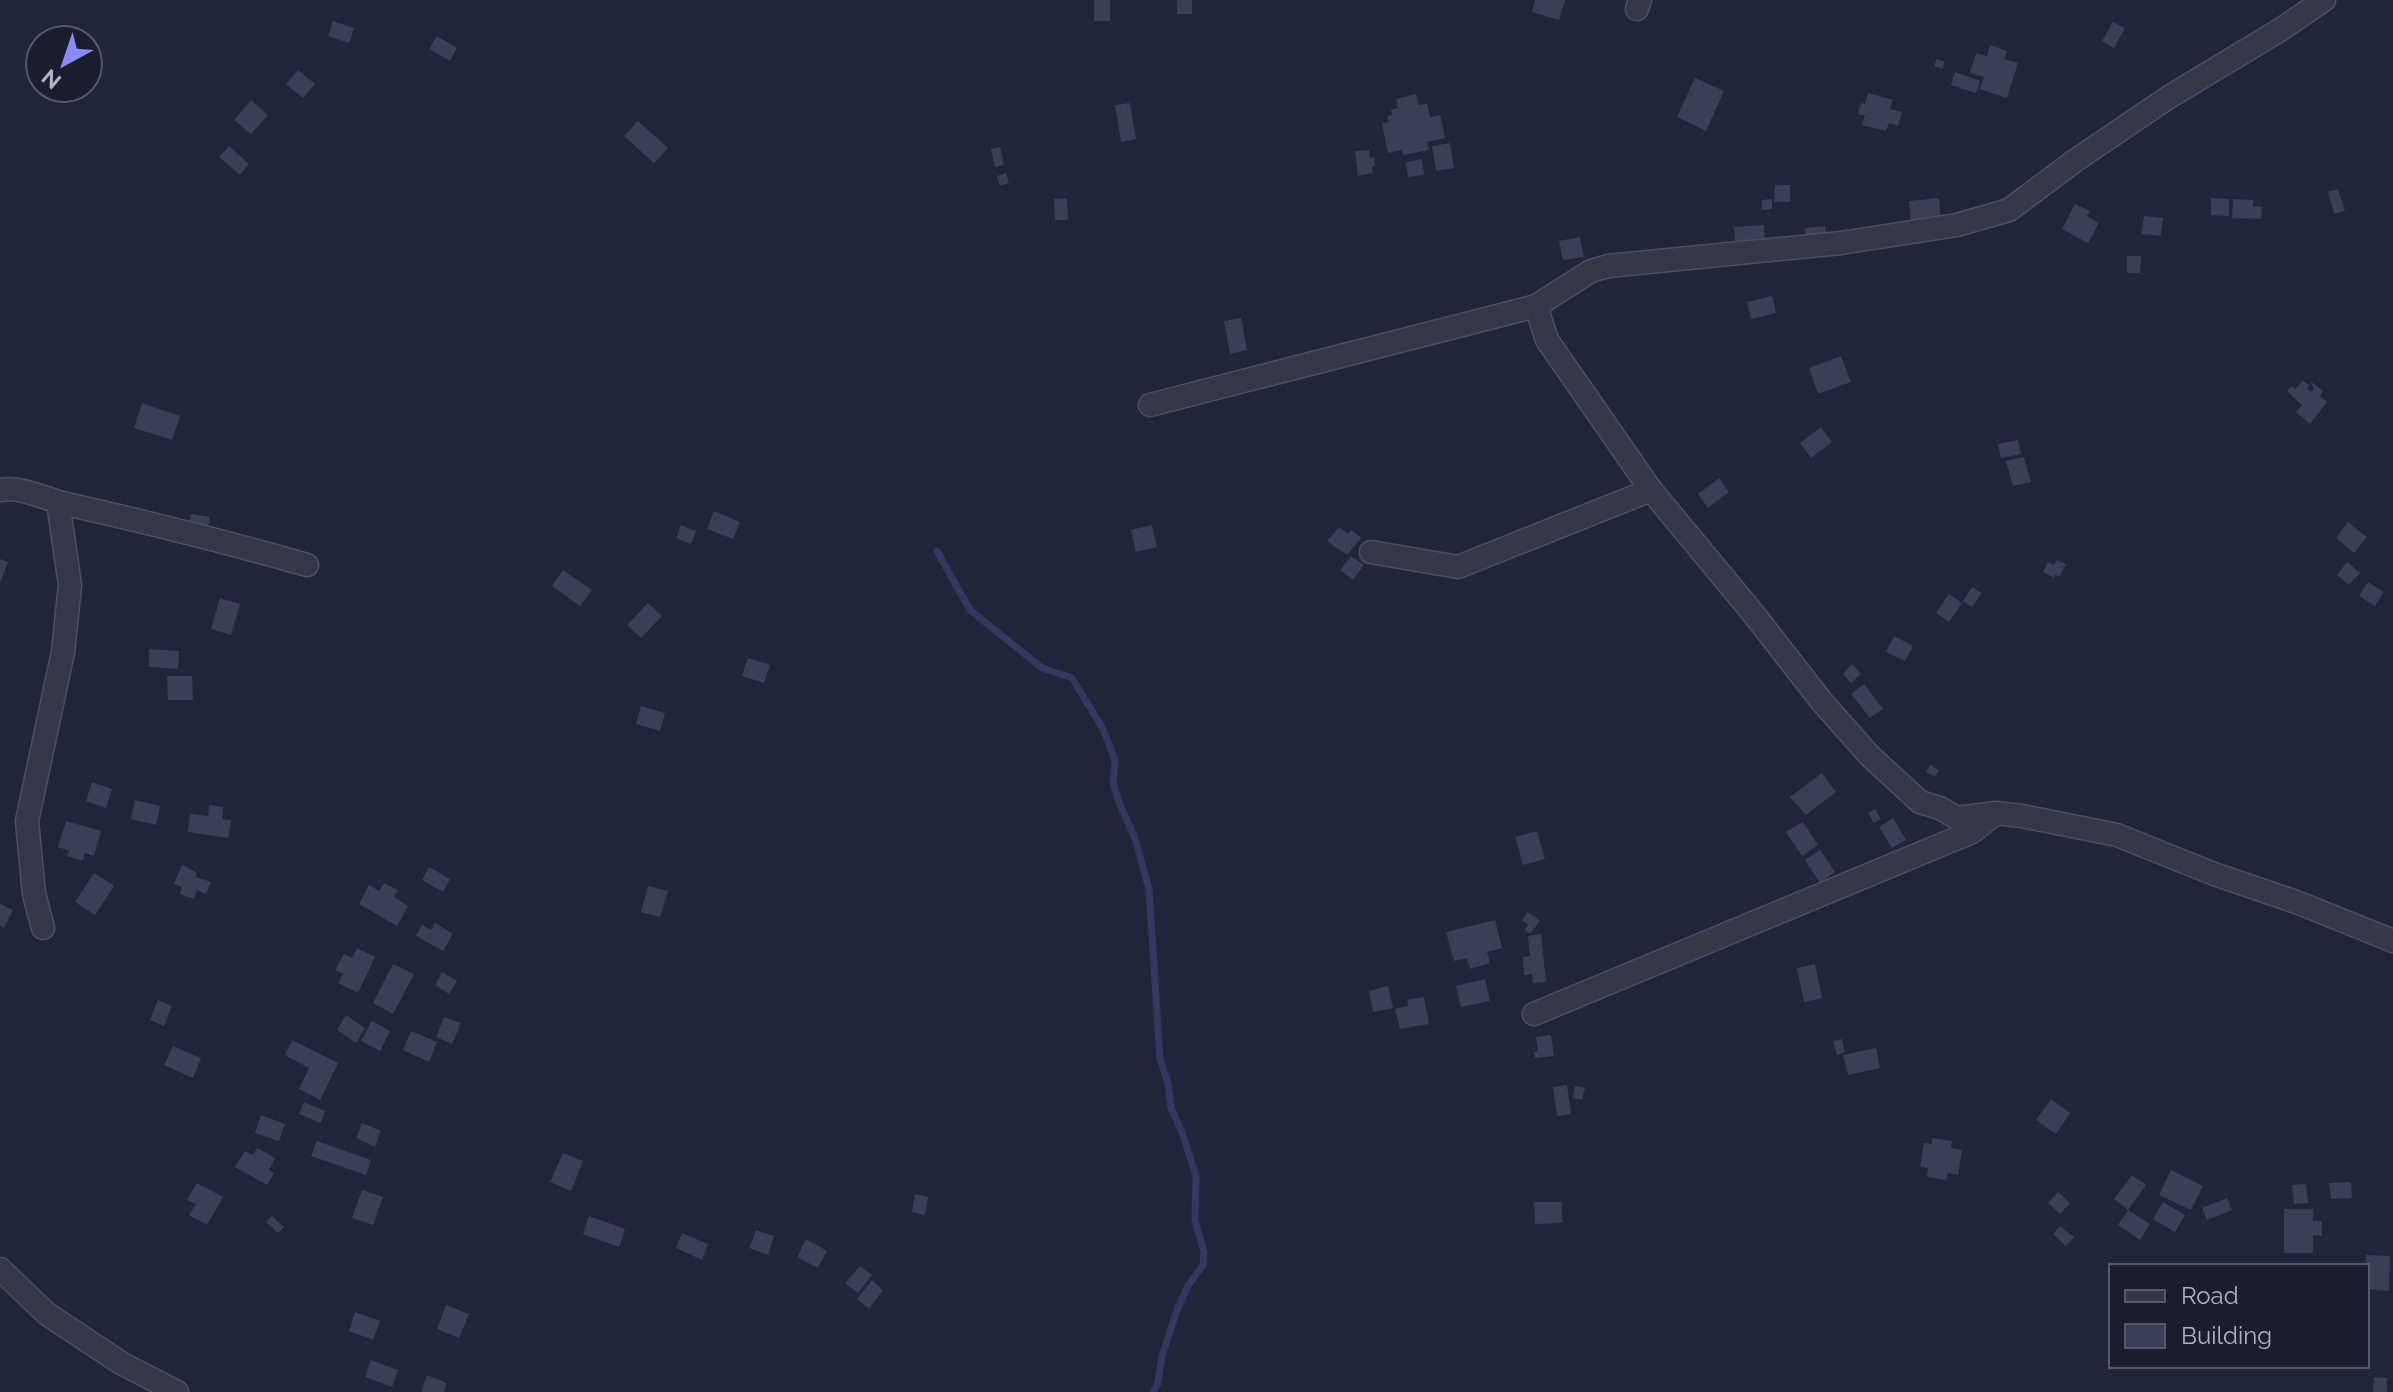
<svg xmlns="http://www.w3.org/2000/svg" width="2393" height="1392" font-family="Raleway,sans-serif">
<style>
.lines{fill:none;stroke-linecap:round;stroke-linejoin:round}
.stream{stroke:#34385e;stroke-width:7}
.building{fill:#3b3e57}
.minor-casing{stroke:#4d4f61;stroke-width:25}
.minor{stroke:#353749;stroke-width:22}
</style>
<rect width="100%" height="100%" fill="#222439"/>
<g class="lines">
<polyline class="stream" points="937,551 970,610 1042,668 1072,678 1103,729 1115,760 1113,783 1120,805 1135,838 1149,889 1160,1059 1168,1083 1171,1108 1182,1132 1196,1176 1195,1220 1204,1252 1203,1265 1188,1286 1177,1310 1162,1356 1158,1383 1153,1392"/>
</g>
<g class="building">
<rect x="1094" y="0" width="16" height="21"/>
<rect x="1177" y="0" width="15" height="14"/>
<polygon points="1535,0 1565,0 1559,20 1532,12"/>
<polygon points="333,21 354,28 349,43 328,36"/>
<polygon points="2113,22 2125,28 2114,48 2102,41"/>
<polygon points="437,36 457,48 450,61 429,49"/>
<polygon points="1990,45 2007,51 2004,59 2018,63 2007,98 1980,89 1984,77 1970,73 1976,53 1987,56"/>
<polygon points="1937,59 1945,62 1942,69 1934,66"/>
<polygon points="298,70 315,84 303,98 286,84"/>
<polygon points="1955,72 1980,81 1976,93 1951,85"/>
<polygon points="1695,78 1724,91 1706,131 1677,117"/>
<polygon points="1868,93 1893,100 1890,109 1902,112 1898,126 1889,123 1886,131 1862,125 1865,116 1858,114 1861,103 1865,104"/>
<polygon points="1416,94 1419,105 1427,104 1430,117 1440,115 1445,138 1427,142 1429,150 1403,155 1402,150 1388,153 1382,123 1389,122 1387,116 1392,115 1391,110 1398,108 1396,99"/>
<polygon points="251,100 268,115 251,134 234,120"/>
<polygon points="1130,103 1136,139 1121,142 1115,105"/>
<polygon points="638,121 668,148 654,163 624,136"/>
<polygon points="1450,143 1454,168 1436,171 1432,146"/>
<polygon points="229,146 249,164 240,175 219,157"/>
<polygon points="1000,147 1004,165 995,167 991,149"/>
<polygon points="1369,150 1370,158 1374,157 1375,166 1372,167 1373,173 1358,176 1355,151"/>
<polygon points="1422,159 1424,175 1408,177 1406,162"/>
<polygon points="1006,173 1009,183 1000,186 997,176"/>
<polygon points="1775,185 1790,185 1790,202 1774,202"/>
<polygon points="2338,189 2345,211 2334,214 2328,192"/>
<polygon points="1067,198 1068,220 1055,220 1054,199"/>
<polygon points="1939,198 1941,221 1911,223 1909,201"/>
<polygon points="2211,198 2229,199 2229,216 2211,215"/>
<polygon points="1772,199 1772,209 1762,210 1762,200"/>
<polygon points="2233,199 2253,200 2253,206 2262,207 2261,219 2232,218"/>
<polygon points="2075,204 2090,211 2087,216 2099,223 2088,243 2062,229"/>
<polygon points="2144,216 2163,218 2161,236 2141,234"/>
<polygon points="1764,225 1765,242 1735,244 1734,227"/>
<polygon points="1825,226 1827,240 1807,242 1805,228"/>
<polygon points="1580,237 1584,257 1563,260 1559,241"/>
<polygon points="2127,256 2141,256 2140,273 2127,273"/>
<polygon points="1772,296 1776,313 1751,319 1747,302"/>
<polygon points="1241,318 1247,350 1230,354 1224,321"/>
<polygon points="1841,356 1851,382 1818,394 1809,368"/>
<polygon points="2303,381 2309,385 2307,389 2311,392 2314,389 2310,381 2323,391 2320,396 2327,402 2310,424 2296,412 2302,405 2287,391 2291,386 2295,389"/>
<polygon points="142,403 180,416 172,440 134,428"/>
<polygon points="1821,427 1832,442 1811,458 1800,443"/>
<polygon points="2018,440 2021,454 2001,458 1998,444"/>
<polygon points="2024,457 2031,482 2013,486 2006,461"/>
<polygon points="1719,478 1729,492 1708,508 1698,494"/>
<polygon points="714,511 740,522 733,539 707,529"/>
<polygon points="191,514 210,517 208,531 189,528"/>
<polygon points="2348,522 2367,537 2354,553 2336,538"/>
<polygon points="681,525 696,531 691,544 676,538"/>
<polygon points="1152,525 1157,547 1136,552 1131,530"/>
<polygon points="1339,527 1348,534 1352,530 1361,538 1347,555 1327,541"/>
<polygon points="1351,556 1364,565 1353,580 1340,570"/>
<polygon points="0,559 8,562 0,583"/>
<polygon points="2057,560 2066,564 2059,577 2055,575 2054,578 2043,572 2048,562 2054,565"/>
<polygon points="2347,562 2360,573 2349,585 2337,575"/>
<polygon points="563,570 592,590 580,606 552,586"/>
<polygon points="2368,582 2384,592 2375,606 2359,596"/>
<polygon points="1972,587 1982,593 1972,607 1963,601"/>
<polygon points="1949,594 1962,603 1949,622 1936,613"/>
<polygon points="220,598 240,604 231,635 211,629"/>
<polygon points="648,603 662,616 641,638 627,625"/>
<polygon points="1894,636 1913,646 1905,661 1886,652"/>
<polygon points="149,649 179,651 178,669 149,667"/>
<polygon points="748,658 770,665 764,683 742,676"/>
<polygon points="1852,664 1861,674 1851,683 1843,674"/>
<polygon points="167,676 192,676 193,700 168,700"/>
<polygon points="1864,684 1883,709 1870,718 1851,694"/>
<polygon points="641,706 665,713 660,731 636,724"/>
<polygon points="1930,765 1939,770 1935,777 1926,772"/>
<polygon points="1822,773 1836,792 1806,815 1790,797"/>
<polygon points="92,782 112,789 106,808 86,801"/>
<polygon points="135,800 160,806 156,825 131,819"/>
<polygon points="209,805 223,807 222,819 231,820 228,838 188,832 190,814 208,816"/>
<polygon points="1875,809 1881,819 1874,823 1868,813"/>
<polygon points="1893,818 1906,840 1892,848 1879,827"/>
<polygon points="66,821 101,831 94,856 85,853 83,861 67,856 69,851 58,847"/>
<polygon points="1803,822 1818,845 1802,856 1786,832"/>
<polygon points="1537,831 1545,859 1523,865 1515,837"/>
<polygon points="1820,850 1835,872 1820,883 1805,860"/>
<polygon points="182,865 197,873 196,877 211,882 206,894 197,890 194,899 180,894 182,887 174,884"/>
<polygon points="429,867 450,879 443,892 422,880"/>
<polygon points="94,873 114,886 95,915 75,902"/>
<polygon points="384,883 398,890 394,897 408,906 397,926 359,904 369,885 379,891"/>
<polygon points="648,886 668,891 660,917 641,912"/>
<polygon points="0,904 13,910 4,928 0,926"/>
<polygon points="1528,912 1540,921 1530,934 1525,930 1528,925 1522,920"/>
<polygon points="1495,920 1502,948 1487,952 1490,963 1470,969 1467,958 1454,961 1446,932"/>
<polygon points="435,923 453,934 443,951 416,936 422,925 431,930"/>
<polygon points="1541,934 1546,982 1533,983 1532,974 1524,975 1523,957 1530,956 1528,936"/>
<polygon points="357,948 375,957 358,993 338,983 343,974 335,970 344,954 352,958"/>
<polygon points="393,964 414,974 393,1014 373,1003"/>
<polygon points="1815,964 1822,998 1804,1002 1797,968"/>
<polygon points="442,972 457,981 449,994 435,985"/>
<polygon points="1485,979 1490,1001 1461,1007 1456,986"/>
<polygon points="1388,986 1393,1008 1373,1012 1369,991"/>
<polygon points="1424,997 1429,1024 1400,1029 1395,1009 1408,1006 1407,1000"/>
<polygon points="158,1000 172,1006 164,1026 150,1020"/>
<polygon points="346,1015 365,1028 356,1043 337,1030"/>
<polygon points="444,1017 461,1023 452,1044 436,1037"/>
<polygon points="372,1021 390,1031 380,1051 361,1041"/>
<polygon points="411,1031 437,1042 429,1062 403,1050"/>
<polygon points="1551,1035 1554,1056 1535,1058 1534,1052 1538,1051 1536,1037"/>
<polygon points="1842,1039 1845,1052 1837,1055 1833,1041"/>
<polygon points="292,1040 338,1063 320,1100 299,1089 309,1068 285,1055"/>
<polygon points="173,1046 201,1058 193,1078 164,1065"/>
<polygon points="1876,1048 1880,1068 1848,1075 1843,1055"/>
<polygon points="1567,1085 1571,1114 1557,1116 1553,1087"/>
<polygon points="1575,1086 1585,1088 1582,1100 1573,1098"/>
<polygon points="2051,1099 2070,1113 2056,1134 2036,1120"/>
<polygon points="304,1102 325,1111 321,1123 299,1114"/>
<polygon points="261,1115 285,1124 279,1141 255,1133"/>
<polygon points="362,1123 381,1131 375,1147 356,1138"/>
<polygon points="1932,1138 1952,1141 1951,1148 1962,1150 1958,1175 1948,1173 1946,1180 1927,1177 1928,1168 1920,1167 1924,1143 1932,1144"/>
<polygon points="317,1141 371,1160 366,1175 311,1156"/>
<polygon points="257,1148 275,1158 269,1170 274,1173 267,1185 235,1167 245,1151 253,1155"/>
<polygon points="563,1153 583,1161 571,1191 550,1182"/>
<polygon points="2171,1170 2203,1186 2191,1210 2159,1195"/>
<polygon points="2132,1175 2146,1185 2128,1210 2114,1199"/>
<polygon points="2351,1182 2352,1198 2331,1199 2329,1183"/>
<polygon points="197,1183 223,1197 207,1225 189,1215 196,1204 187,1200"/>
<polygon points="2306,1184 2308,1203 2294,1204 2292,1185"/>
<polygon points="362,1190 383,1197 373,1225 352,1218"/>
<polygon points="2058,1192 2070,1203 2060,1214 2048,1203"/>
<polygon points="915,1194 928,1197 925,1215 912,1212"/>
<polygon points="2227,1198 2232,1210 2207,1220 2202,1208"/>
<polygon points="1534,1202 1562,1202 1562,1223 1535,1224"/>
<polygon points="2163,1202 2185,1215 2175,1232 2153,1219"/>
<polygon points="2284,1209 2313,1209 2313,1221 2322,1221 2322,1236 2313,1235 2313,1253 2284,1253"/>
<polygon points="2128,1210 2150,1224 2140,1240 2118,1225"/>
<polygon points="272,1216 284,1227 278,1233 266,1222"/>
<polygon points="589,1216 625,1229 619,1247 583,1234"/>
<polygon points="2060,1226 2074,1237 2066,1246 2053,1234"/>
<polygon points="756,1230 774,1236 768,1255 749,1248"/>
<polygon points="682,1233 708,1244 702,1260 676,1248"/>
<polygon points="806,1239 827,1251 818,1268 797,1257"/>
<polygon points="2366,1255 2390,1256 2389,1291 2367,1289"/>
<polygon points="860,1266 872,1275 858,1293 845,1283"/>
<polygon points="872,1280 883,1290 869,1309 857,1299"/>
<polygon points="446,1305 469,1314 459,1338 437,1329"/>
<polygon points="355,1312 380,1321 373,1340 349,1331"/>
<polygon points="371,1360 398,1370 392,1387 365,1377"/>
<polygon points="427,1375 447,1383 444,1392 421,1392"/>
<polygon points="2374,1377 2387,1378 2387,1392 2373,1392"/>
</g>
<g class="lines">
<defs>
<g id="minor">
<polyline points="2324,0 2280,30 2169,97 2076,160 2009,210 1957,225 1841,243 1608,266 1591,271 1536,306 1547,340 1651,490 1752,612 1823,703 1870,756 1920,802 1940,808 1957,818 1996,813 2022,816 2117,835 2214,874 2299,903 2393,941"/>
<polyline points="1637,9 1640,0"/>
<polyline points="1150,405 1536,306"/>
<path d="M0,490C22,486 45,499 66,504C147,522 227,542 307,565"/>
<polyline points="1371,552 1458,567 1651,490"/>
<polyline points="43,928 34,894 27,821 63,652 70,585 58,502"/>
<polyline points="1534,1014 1972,832 1995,814"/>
<polyline points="0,1269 47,1314 121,1363 177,1392"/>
</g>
</defs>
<use href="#minor" class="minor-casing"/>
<use href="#minor" class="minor"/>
</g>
<rect x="2109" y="1264" width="260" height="104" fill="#1b1d2e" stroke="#57596a" stroke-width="2"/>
<rect x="2125" y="1290" width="40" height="12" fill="#353749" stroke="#57596a" stroke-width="2"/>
<text x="2181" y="1304" font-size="24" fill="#b0b2c5">Road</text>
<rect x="2125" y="1324" width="40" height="24" fill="#3b3e57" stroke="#57596a" stroke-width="2"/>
<text x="2181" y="1344" font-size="24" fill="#b0b2c5">Building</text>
<g transform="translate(64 64) rotate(220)"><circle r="38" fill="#1b1d2e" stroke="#57596a" stroke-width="2"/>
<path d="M0-6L14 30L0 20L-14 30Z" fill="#868ef5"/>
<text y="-12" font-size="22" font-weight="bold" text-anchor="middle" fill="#b0b2c5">N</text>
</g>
</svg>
